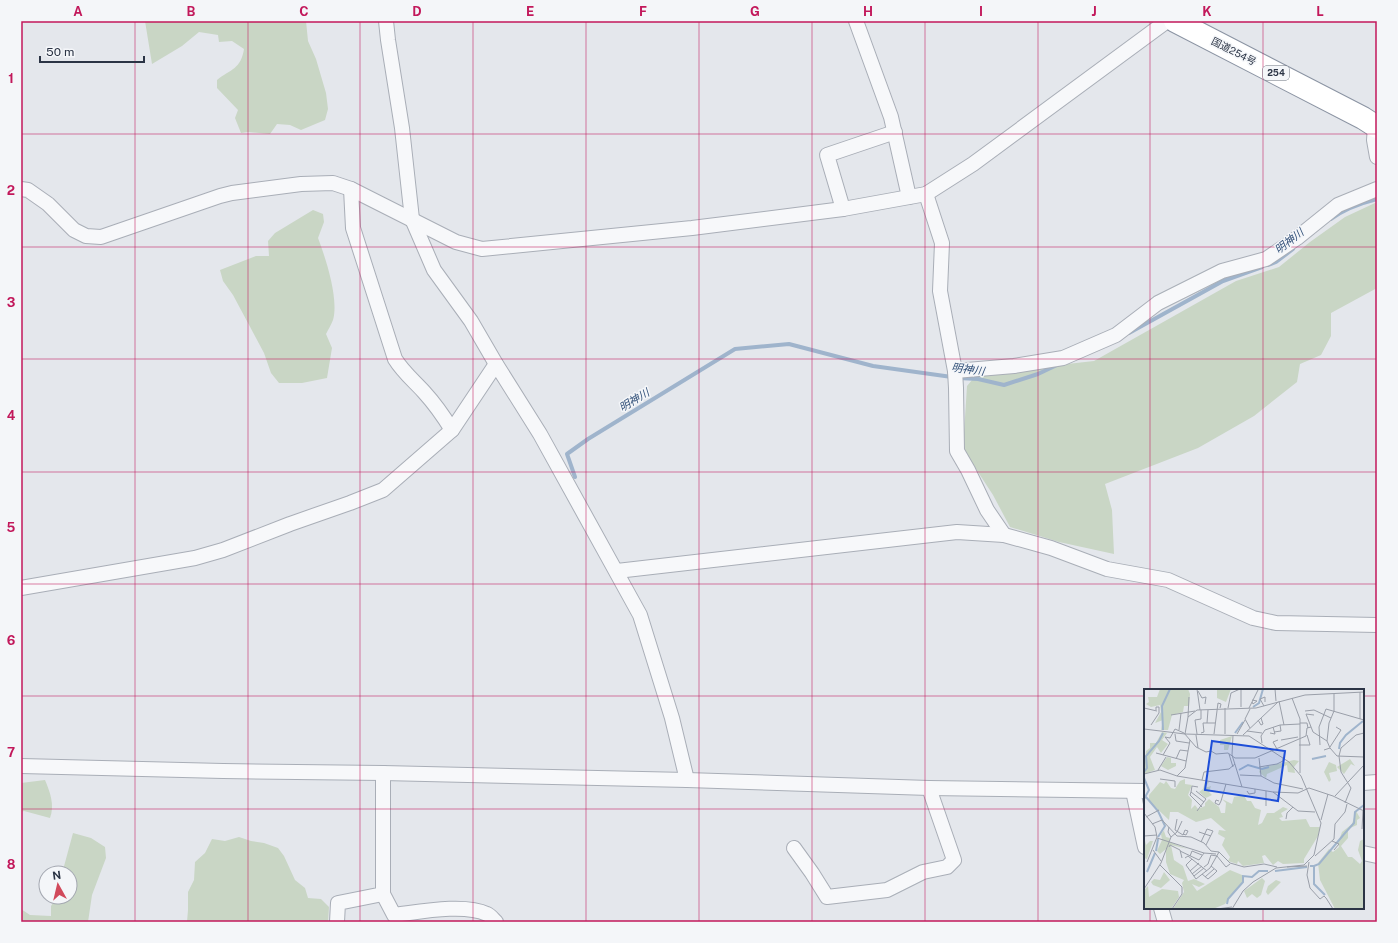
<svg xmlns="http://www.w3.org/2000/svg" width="1398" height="943" font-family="'Public Sans','Noto Sans JP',sans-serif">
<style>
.green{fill:#c9d6c5}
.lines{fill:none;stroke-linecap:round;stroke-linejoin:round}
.stream{stroke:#9fb4cc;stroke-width:4}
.street-casing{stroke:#a9aeb7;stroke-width:16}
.highway-casing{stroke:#8b94a3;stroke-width:24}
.street{stroke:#f7f8fa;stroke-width:14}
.highway{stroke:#fff;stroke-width:22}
.grid{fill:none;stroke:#c2185b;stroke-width:1;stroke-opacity:0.55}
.labels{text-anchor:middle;stroke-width:3;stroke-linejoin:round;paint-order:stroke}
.shield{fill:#f4f6f9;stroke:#676e7b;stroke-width:1}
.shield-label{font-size:9px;font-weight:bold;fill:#2b3445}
.street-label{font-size:10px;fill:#2b3445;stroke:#f4f6f9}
.water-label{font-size:11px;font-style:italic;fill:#34527a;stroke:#f4f6f9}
.inset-river{fill:none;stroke:#9fb4cc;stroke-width:2}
.inset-road{fill:none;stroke:#9a9fa9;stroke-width:1}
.view{fill:#1d4ed8;fill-opacity:0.15;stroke:#1d4ed8;stroke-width:2}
.inset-edge{fill:none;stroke:#2b3445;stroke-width:2}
.neatline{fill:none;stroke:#c2185b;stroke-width:1.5}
.grid-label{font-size:13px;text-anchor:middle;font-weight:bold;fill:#c2185b}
</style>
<rect width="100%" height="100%" fill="#e4e7ec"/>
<g class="green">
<path d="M145,21H306L308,41L316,59L326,93L328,109L325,120L301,130L290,125L277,124L270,134L248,132L241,133L235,118L238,110L217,88V80C231,69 241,69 244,49L232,41L219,42L218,35L199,32L182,46L152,64Z"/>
<polygon points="1375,203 1377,203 1377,288 1331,313 1331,336 1321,355 1300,364 1297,382 1254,416 1198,448 1105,484 1112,510 1114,554 1059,542 1010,527 993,495 963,449 967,386 977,374 1094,361 1236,281 1279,267 1310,242 1345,217"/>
<path d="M313,210L323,214L324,222L318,238C326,259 339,299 333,320C331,325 328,330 326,334L332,348L327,378L302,383H279L271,373L264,353L233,295L223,281L220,270L256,256H269L268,241L275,233Z"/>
<path d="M45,780C50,792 55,805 50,818L24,811L21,812V783Z"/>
<polygon points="73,833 91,838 105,847 106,858 92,895 88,922 21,922 21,909 30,915 51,916 51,906 57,897 70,897 70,873 63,873 63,870"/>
<polygon points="239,837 251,841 264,843 278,848 284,856 295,880 305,888 308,898 321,899 329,907 328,922 187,922 188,910 188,892 194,880 195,862 205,853 212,839 225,841"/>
</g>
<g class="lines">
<g class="stream">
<path d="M1331,219C1344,209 1361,203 1377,199"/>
<polyline points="1268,265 1276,262 1293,249"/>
<polyline points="1129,333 1223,281 1262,267"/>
<polyline points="575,477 567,454 588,439 735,349 789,344 873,366 959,378 978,379 1004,385 1038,374 1059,364"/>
</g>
<defs>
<g id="street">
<polyline points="386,21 388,40 402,128 412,219 434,270 471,321 496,364 540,434 640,615 672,718 687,780"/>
<polyline points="856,21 891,117 909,197"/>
<polyline points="1375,126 1374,140 1377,157"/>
<polyline points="21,189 28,190 48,204 74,230 86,236 101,237 220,196 232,193 301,184 333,183 351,189 456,242 482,249 692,228 843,209 926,194 973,164 1167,21"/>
<path d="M351,189L353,228L395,359C403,372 414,381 424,392C435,404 444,417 452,430"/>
<polyline points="926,194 942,243 940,291 955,371 956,388 957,451 968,470 987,510 1004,535"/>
<polyline points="843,209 827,155 895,132"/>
<polyline points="955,371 1014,366 1063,358 1116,335 1158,303 1222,271 1266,259 1297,238 1338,205 1377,189"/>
<polyline points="617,571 957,532 1004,535 1051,548 1107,569 1168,580 1253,618 1276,623 1377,625"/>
<polyline points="21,588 195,558 223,550 290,524 350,503 383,490 452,430 496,364"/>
<polyline points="21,766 223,771 383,773 687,780 929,788 1145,791"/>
<polyline points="1363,783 1377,782"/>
<polyline points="1133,791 1145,847"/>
<polyline points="794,848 812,873 827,897 887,890 923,872 947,867 954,860 929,788"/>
<polyline points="1363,853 1377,856"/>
<path d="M383,894L394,915C419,912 464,903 487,914C490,915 493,919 496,922"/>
<polyline points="1161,908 1165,922"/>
<polyline points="337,922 338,903 383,894 383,773"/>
</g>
<polyline id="highway" points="1175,21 1363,118 1377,127"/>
</defs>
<use href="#street" class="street-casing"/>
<use href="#highway" class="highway-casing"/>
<use href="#street" class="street"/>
<use href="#highway" class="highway"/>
</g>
<path class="grid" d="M135,21V922M248,21V922M360,21V922M473,21V922M586,21V922M699,21V922M812,21V922M925,21V922M1038,21V922M1150,21V690M1263,21V690M21,134H1377M21,247H1377M21,359H1377M21,472H1377M21,584H1377M21,696H1145M1363,696H1377M21,809H1145M1363,809H1377M1150,908V922M1263,908V922"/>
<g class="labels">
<rect class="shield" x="1263" y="66" width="26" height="14" rx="3"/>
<g class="shield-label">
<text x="1276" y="76">254</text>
</g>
<g class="street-label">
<text transform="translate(1234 51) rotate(27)" y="4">国道254号</text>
</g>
<g class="water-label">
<text transform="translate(1289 241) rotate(-38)" y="4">明神川</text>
<text transform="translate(968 369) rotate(8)" y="4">明神川</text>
<text transform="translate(634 400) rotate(-31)" y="4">明神川</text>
</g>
</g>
<g transform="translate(1144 689)">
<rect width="220" height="220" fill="#e4e7ec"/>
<path d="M16,0H44L46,5L45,17H40L39,23L28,26L24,41H17L19,31L11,34L17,23L16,16L7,18L2,15L5,13L4,8H13ZM73,0H87L82,13L73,9ZM18,43L23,44L18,51L24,55L17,64L13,58L6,68L11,81L0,85L2,62L6,59V54H12ZM88,47L84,61H80V56H76V51ZM23,68L27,69V74H32V77L24,81L17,77ZM206,70L211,77L207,75L200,85L193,78ZM150,71L155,72L150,78L151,84L144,83L143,76L123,85L122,89L115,83L117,79ZM185,73L192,76L193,82L185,84L187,91L185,93L180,83ZM41,90V95L48,96L44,106L48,111L47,120L51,116L54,120L61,117V114L65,110L75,118L77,124H81L82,114L78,110L88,115L90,108L100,106L103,112H107L111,119L117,121L114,136L118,134L123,124H130L139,118L144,120L137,124L139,128L135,129L138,132L162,130L166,138H176L174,147L160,170V174L139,175L134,172L129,176L121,166L118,167L120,174L99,177L94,172L93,175L84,172L86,168L78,156L81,149L74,145L75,141L82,142L67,129L52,133L34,123H26L25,131L5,112V106L16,93L20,95L22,92L27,99L31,100L36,92ZM61,93H65L61,99L67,97L65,103L68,106L62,109L55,103L59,100ZM212,122L216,129L213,131V136L204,140V149L197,157L204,168H208L216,175L218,172L214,161L216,152L220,150V220H191L176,191L174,174L185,160L189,163L195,158L194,154L198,143L208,135ZM22,139L20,142L22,148L26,149L25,153L44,160L27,156L30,171L39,177L44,192L50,190L61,195L55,198L48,195L53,202L86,181L98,186V193L81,215L69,220H29L40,203L38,194L40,191L26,185L22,173V160L16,165L13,162L18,151L17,145ZM0,147L2,156L6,152H9L3,170L0,169ZM20,183L26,191L17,199L9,196L7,193L10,190L16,191ZM118,189L121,192L117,206L113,209L108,205L103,209L100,202ZM132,191L137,193L124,206L122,203L124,197ZM4,197L5,208L18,200L34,202L35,208L27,220H0V201Z" fill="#c9d6c5"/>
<path class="inset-river" d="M109,18L115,14L119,0M19,41L18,17L26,0M91,44L99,33M195,60L196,54L202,46L219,32M168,70L182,67M95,81L104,76L118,80L125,78M0,83L3,79L2,67L15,52L19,44M0,89L5,101L0,110M2,108L14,122L21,137L14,148M12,162L14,150M166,177H170V195L181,206M170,177L175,175L201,144L210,134L211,123L220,116M131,182L163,178M3,183L11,164M83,215L84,210L99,193V187L108,188L115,182H124"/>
<path class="inset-road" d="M53,0L56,21M97,0V18M131,0L132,12M54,2L58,9L62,8L61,15M216,3V30M148,9L156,30V84M135,12L140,36M108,13L109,15L113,12L108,11M120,17L116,10L121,8V13M0,19L13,22M84,19L87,4L96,0M105,19L114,1M161,22L170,21L187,29M27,26L51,22M170,26L162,25L169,43L183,52L186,59M44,28L45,8M114,31L117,36L119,35L117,29M63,34L64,21M156,34H163L164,39M7,36L15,24V18H12V21M106,39L101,30L106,20M0,40L41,45L105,47L145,73L157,87L177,134L170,166L160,176L132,179L109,193L99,202L88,220M35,41L37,24M103,42L118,44M130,43L137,42L136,36M57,44L60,43L59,34H71M126,44L131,45L129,38M31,45L32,52L45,54M41,45L44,28L53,21L112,19L161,6L220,3M53,45L51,31L57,30V21M70,45L74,14L77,15L76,19M81,45V19M93,45L101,31M52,46L54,59M89,46L88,66L98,98M99,46L134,13M137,51L154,48M183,52L185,34L190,22V5M118,54L117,47L121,41L136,36L156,35M155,56H166L163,46M176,56L175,38L182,20L220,31M186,58L197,41L192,38M133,60L129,53L134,51M180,61L186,59L193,67L220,68M12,64L42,72M85,65L89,78M19,66L26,54L21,48L26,49L31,40L40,44L52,58L62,63L67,62L72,65L84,64L91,69H111L162,47L163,39L167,38M195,67L197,83L207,99L201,114M195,67L197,59L212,46L220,44M115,69L117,87M32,70L36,61L44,62M115,78L133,75L139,72V69M14,81L22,68M0,85L16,81L33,87L129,103L154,104L165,99L189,107L220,122M96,86L117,87L130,94L159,100M33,87L41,79L46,51M16,90L31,92V98M58,91L60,83L85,80L91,75M52,102L62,110L53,122M103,102L105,105L111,104V100M122,102V117M47,103L48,97L54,98M129,103L154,122L171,123M191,107L220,76M75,112L72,111L71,114L75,116L77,112L82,95M58,118L46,106L47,103L60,113M0,124L11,138L13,148L3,173M2,128L15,121M33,130L31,141L39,146L41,141L44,142L42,146L39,145M142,130L143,124L149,118M177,131L184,105M8,135L18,131L33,147L47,148L60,154L67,162L75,163L86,174L100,178L120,175L133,178M218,140L219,122M55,143L67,147M0,147L13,146M27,148L33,143L38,132M13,149L60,164L72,165M188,152L195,155L190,161M57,153L63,140L69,142L62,156M25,158L26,156L36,161L38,169M9,161L17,172M36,162L55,171L60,164M46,167L48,162L58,166M171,167L190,150L191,135L201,123L203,115M41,169L44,167L63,182M48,170L42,176L52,190L66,179L75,163M165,173L163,186L166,199L176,210L180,207L182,209L189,220M16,176L38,198V205L28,220M60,178L64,175L67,166L73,167L82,178L86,175M143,178L163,177M46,182L55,174M48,185L58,177M58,185L64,190L70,185L73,182L67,177M50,187L60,179M61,188L70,180M0,200L17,174L27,148L24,143L25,138M73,220L88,218"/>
<path class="view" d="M68,52L141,62L134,112L61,101Z"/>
<rect width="220" height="220" class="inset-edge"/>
</g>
<rect width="1398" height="943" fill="none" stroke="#f4f6f9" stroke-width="44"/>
<g transform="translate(58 885) rotate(352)"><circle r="19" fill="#f4f6f9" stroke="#a4a8b1"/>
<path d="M0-3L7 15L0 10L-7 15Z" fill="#d1495b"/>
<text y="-6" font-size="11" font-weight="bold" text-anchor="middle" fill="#2b3445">N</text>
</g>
<path d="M40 56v6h104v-6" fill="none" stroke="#2b3445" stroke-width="2"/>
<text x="46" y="56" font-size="12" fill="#2b3445" stroke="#f4f6f9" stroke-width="3" paint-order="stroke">50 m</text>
<rect x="22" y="22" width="1354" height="899" class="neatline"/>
<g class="grid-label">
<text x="78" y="16">A</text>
<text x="191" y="16">B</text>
<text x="304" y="16">C</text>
<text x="417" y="16">D</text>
<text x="530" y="16">E</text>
<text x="643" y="16">F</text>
<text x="755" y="16">G</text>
<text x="868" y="16">H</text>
<text x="981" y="16">I</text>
<text x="1094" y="16">J</text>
<text x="1207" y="16">K</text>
<text x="1320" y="16">L</text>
<text x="11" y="83">1</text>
<text x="11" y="195">2</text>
<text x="11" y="307">3</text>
<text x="11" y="420">4</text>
<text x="11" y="532">5</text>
<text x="11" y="645">6</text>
<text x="11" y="757">7</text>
<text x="11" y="869">8</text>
</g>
</svg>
